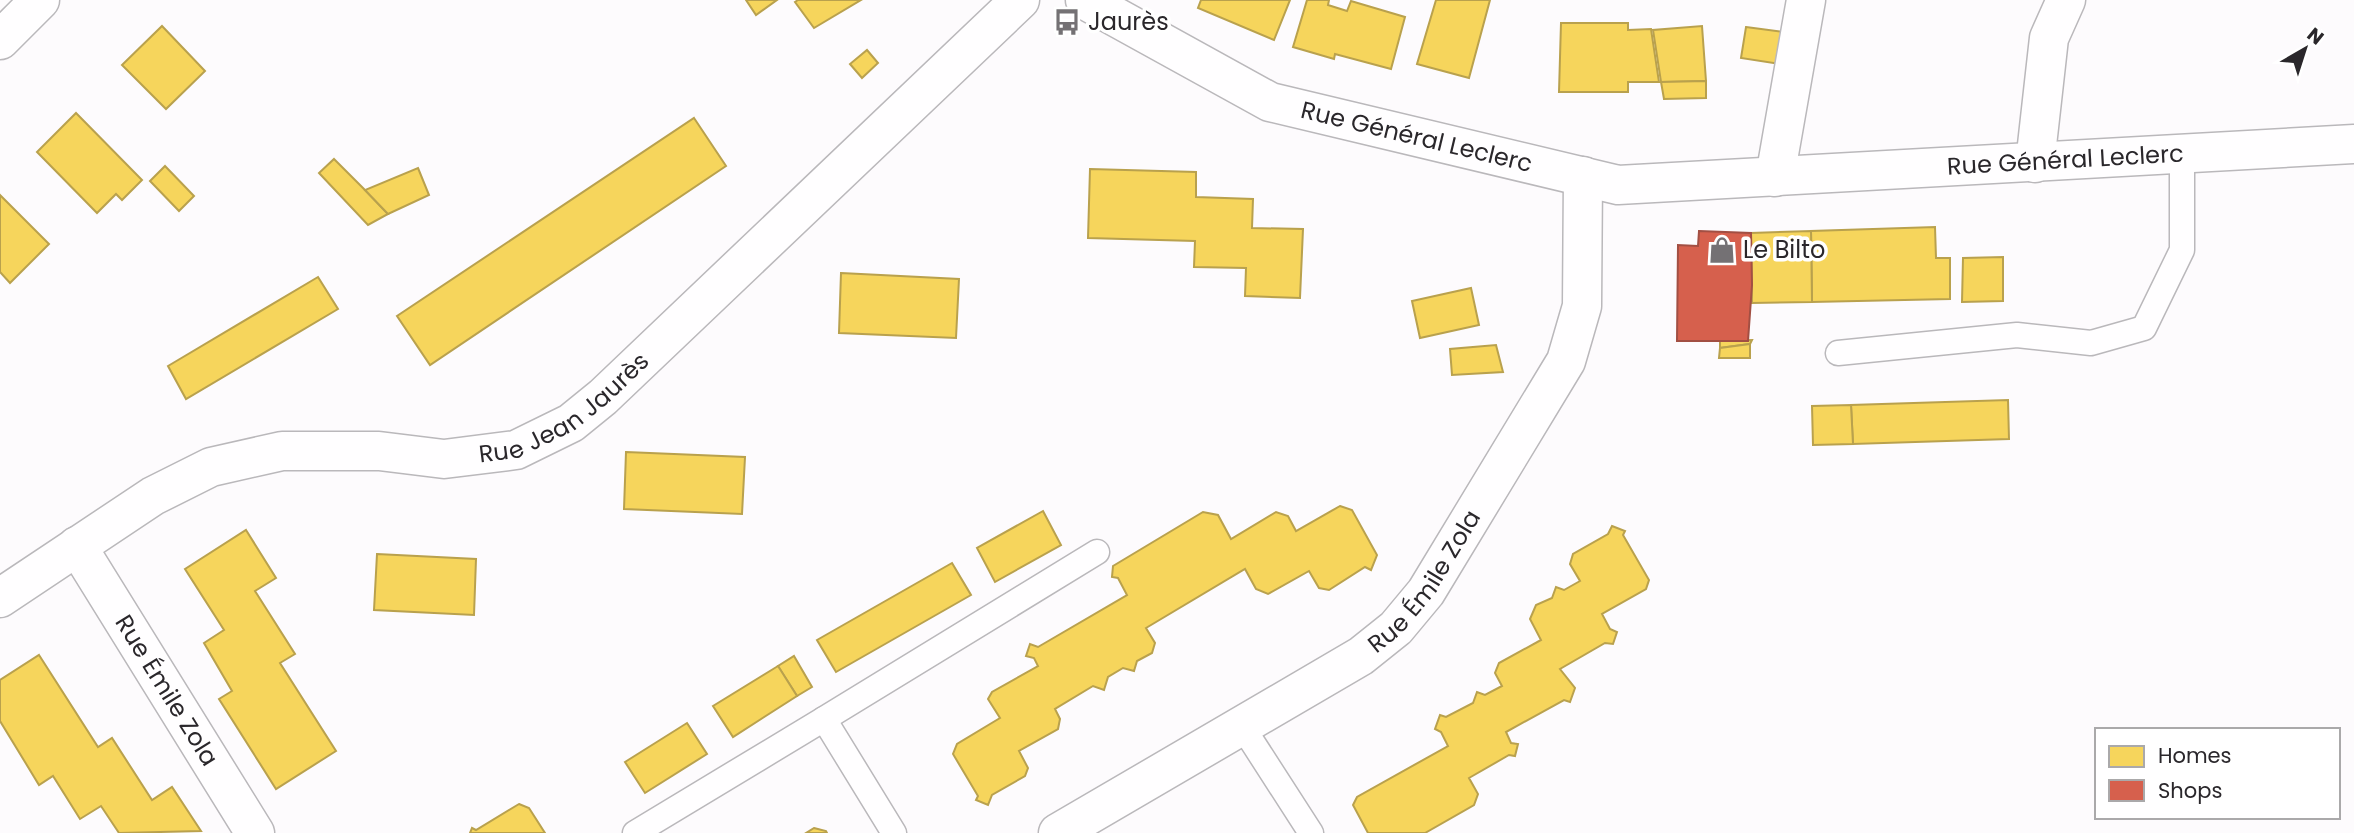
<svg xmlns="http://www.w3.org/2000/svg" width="2354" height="833" font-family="Poppins,sans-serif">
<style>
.homes{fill:#f6d55c;stroke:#b9a14d;stroke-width:2}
.shops{fill:#d6604d;stroke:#a24f43;stroke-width:2}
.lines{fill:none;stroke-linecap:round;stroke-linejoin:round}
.lane-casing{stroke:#bab8bb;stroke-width:27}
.street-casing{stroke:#bab8bb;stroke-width:41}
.primary-casing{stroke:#bab8bb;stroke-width:41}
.lane{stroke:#fffeff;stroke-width:24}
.street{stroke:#fffeff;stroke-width:38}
.primary{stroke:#fffeff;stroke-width:38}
.labels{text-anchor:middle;stroke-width:7;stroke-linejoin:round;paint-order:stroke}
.poi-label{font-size:24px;fill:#2a272b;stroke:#fff;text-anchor:start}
.street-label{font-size:24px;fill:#2a272b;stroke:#fff}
</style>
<rect width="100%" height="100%" fill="#fdfbfd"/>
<g class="homes">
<polygon points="746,0 777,0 756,15"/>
<polygon points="798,0 861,0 814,28 795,2"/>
<polygon points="1201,0 1290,0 1274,40 1198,8"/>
<polygon points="1307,0 1329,0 1328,5 1347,11 1351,1 1405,17 1391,69 1335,54 1334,59 1293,47"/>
<polygon points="1436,0 1490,0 1469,78 1417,64"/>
<polygon points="1561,23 1628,23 1628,30 1651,29 1659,82 1628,82 1628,92 1559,92"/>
<polygon points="162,26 205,71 166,109 122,65"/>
<polygon points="1702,26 1706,81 1661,82 1653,30"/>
<polygon points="1746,27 1791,33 1786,65 1741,58"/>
<polygon points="867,50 878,63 862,78 850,64"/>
<polygon points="1706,81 1706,98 1664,99 1661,82"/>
<polygon points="76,113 142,180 122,200 116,194 97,213 37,152"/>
<polygon points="694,118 726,166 430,365 397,316"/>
<polygon points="334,159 365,190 388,214 368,225 319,173"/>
<polygon points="165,166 194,196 179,211 150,181"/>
<polygon points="418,168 429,195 388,214 365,190"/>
<polygon points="1090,169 1196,172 1196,197 1253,199 1252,228 1303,229 1300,298 1245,296 1246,268 1194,267 1195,241 1088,238"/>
<polygon points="0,195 49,244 10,283 0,272"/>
<polygon points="1935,227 1936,258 1950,258 1950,299 1812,302 1811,231"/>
<polygon points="1811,231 1812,302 1752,303 1751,233"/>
<polygon points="2003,257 2003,301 1962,302 1963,258"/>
<polygon points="841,273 959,279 956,338 839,333"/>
<polygon points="318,277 338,309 186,399 168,366"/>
<polygon points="1471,288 1479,325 1420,338 1412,301"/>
<polygon points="1752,340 1750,344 1720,348 1720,341"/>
<polygon points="1750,344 1750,358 1719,358 1720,348"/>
<polygon points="1496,345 1503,372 1452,375 1450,349"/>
<polygon points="2008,400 2009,439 1853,444 1851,405"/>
<polygon points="1851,405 1853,444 1813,445 1812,406"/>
<polygon points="626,452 745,457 742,514 624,509"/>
<polygon points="1340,506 1352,510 1377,555 1371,570 1365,567 1329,590 1319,588 1309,571 1268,594 1256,589 1245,569 1146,628 1155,643 1152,653 1137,661 1134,671 1123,668 1108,677 1104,690 1093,686 1055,709 1060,719 1058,729 1019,751 1028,768 1025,776 992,795 988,805 976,800 978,796 953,754 957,744 1000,718 988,699 992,692 1038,666 1034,658 1026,656 1030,644 1038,647 1127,595 1118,578 1112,577 1113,566 1203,512 1218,515 1231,539 1276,512 1288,516 1296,531"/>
<polygon points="1043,511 1061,545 995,582 977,548"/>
<polygon points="1612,526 1625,531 1623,535 1649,580 1646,589 1602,614 1610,629 1617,632 1613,644 1605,643 1560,669 1575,688 1570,702 1564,700 1506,732 1511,743 1518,744 1515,756 1509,755 1469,778 1478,794 1474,805 1425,833 1368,833 1353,805 1357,797 1448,746 1441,732 1435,729 1440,715 1446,717 1473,703 1477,692 1485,695 1502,686 1495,673 1499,663 1541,640 1530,619 1536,605 1552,598 1556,587 1564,590 1580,581 1570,564 1573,554 1608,534"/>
<polygon points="246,530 276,578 255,591 295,654 280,663 336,751 276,789 219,699 232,691 204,643 224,630 185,569"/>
<polygon points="377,554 476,559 474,615 374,610"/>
<polygon points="952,563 971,595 836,672 817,640"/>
<polygon points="39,655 98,747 112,738 152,800 172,787 201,831 119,833 101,806 80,819 53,776 39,785 0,721 0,680"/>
<polygon points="794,656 812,687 797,696 778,666"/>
<polygon points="778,666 797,696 733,737 713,706"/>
<polygon points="687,723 707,754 645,793 625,762"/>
<polygon points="519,804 529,808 545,833 470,833 472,828 476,830"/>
<polygon points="814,828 826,831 827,833 806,833"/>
</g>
<polygon class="shops" points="1699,231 1751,233 1752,285 1748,341 1677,341 1678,245 1698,246"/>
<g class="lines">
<defs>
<g id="lane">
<polyline points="1838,353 2017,335 2091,343 2144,328 2182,250 2182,155"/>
<polyline points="1242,726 1311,833"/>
<polyline points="635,833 824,719"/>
<polyline points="894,833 824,719 1097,552"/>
</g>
<g id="street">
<polyline points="0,40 40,0"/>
<polyline points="2035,163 2049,38 2066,0"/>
<polyline points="1775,177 1806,0"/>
<path id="s1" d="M77,546L255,833"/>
<path id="s2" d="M0,598L153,496L211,467L282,451H379L444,459L516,450L571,423L603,397L1020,0"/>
<path id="s3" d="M1058,833L1361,656L1396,628L1426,592L1566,361L1582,306L1583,176"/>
</g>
<g id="primary">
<path id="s4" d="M1085,0L1270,102L1618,185L2354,144"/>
</g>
</defs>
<use href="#lane" class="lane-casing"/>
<use href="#street" class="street-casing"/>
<use href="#primary" class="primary-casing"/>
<use href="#lane" class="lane"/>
<use href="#street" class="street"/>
<use href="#primary" class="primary"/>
</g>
<defs>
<symbol id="bus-bare" viewBox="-9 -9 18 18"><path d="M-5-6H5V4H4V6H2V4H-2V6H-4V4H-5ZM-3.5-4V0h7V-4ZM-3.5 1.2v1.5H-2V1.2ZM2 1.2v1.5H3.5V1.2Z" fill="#747174" stroke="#fff" stroke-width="2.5" paint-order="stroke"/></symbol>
<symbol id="shop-bare" viewBox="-9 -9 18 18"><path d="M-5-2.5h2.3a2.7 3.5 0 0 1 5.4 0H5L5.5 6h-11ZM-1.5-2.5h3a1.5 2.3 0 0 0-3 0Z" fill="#747174" stroke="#fff" stroke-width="2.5" paint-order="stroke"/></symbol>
</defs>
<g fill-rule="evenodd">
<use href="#bus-bare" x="1048" y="3" width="38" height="38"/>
<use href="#shop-bare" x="1703" y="231" width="38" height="38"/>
</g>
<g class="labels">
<g class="poi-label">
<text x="1088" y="30">Jaurès</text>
<text x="1743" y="258">Le Bilto</text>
</g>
<g class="street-label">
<text dy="8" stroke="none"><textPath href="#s4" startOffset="362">Rue Général Leclerc</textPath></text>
<text dy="8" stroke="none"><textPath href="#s4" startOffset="1017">Rue Général Leclerc</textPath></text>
<text dy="8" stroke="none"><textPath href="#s2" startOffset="618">Rue Jean Jaurès</textPath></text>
<text dy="8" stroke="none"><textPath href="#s3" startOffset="450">Rue Émile Zola</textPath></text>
<text dy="8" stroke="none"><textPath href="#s1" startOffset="170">Rue Émile Zola</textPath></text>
</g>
</g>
<rect x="2095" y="728" width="245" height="91" fill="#ffffff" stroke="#aaa9aa" stroke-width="2"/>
<rect x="2109" y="746" width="35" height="21" fill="#f6d55c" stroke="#aaa9aa" stroke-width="2"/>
<text x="2158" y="763" font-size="21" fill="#2a272b">Homes</text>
<rect x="2109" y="780" width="35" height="21" fill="#d6604d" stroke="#aaa9aa" stroke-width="2"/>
<text x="2158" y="798" font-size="21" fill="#2a272b">Shops</text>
<g transform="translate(2305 49) rotate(39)" stroke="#ffffff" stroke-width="5" paint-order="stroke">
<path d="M0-5L12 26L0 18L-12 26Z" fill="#2a272b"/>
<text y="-10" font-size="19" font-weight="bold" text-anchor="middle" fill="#2a272b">N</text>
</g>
</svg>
